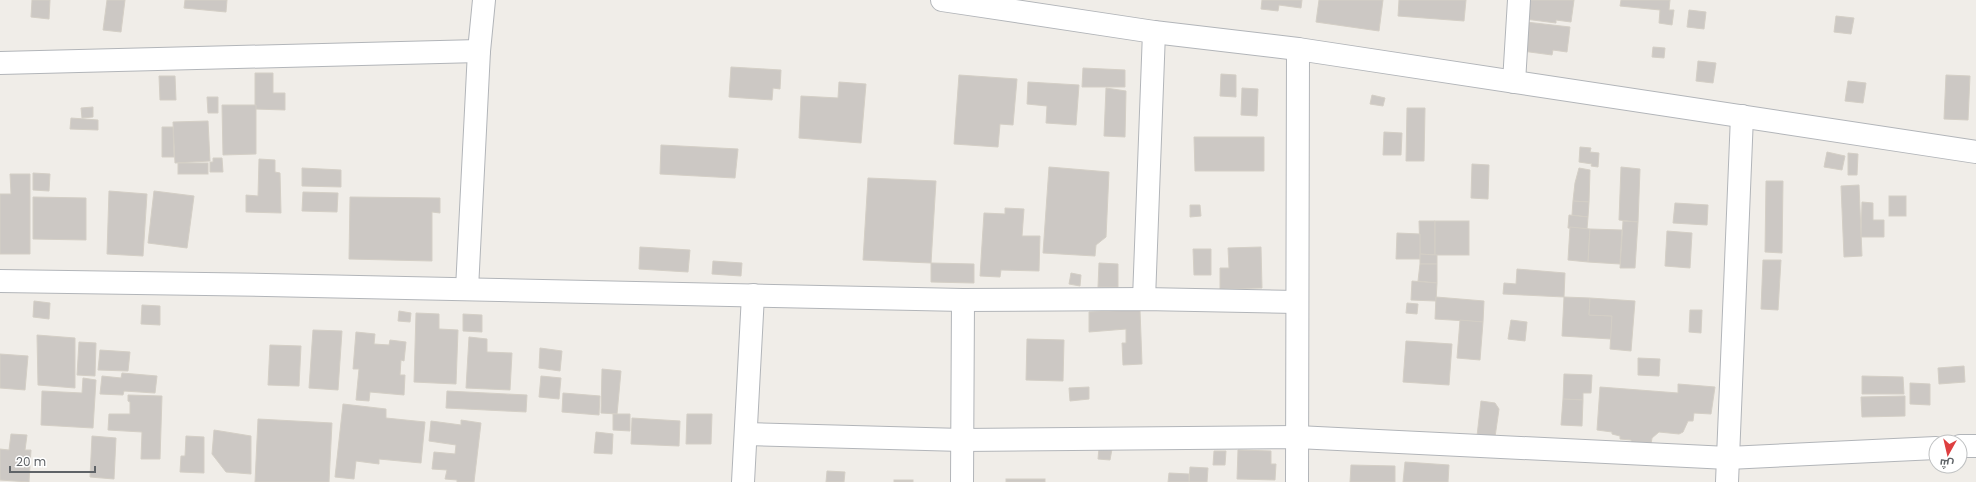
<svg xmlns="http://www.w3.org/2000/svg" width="1976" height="482" font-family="Poppins,Cairo,sans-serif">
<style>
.building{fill:#ccc8c4;stroke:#d4cfc6}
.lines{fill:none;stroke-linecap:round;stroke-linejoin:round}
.minor-casing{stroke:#b2b5b9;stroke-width:24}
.minor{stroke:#fff;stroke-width:22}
</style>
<rect width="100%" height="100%" fill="#f0ede8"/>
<g class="building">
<polygon points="32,0 50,0 49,19 31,17"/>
<polygon points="107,0 125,0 121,32 103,30"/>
<polygon points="185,0 227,0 226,12 184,8"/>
<polygon points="1262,0 1302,0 1301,8 1279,5 1278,11 1261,9"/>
<polygon points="1319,0 1383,0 1379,31 1316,22"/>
<polygon points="1399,0 1466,0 1464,21 1398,16"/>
<polygon points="1528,0 1574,0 1571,22 1556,20 1556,23 1525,19"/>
<polygon points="1621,0 1670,0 1669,10 1674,10 1672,25 1659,23 1660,10 1620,6"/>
<polygon points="1689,10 1706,12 1704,29 1687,27"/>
<polygon points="1836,16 1854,18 1851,34 1834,32"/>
<polygon points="1526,22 1570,27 1567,52 1553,50 1552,55 1522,51"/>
<polygon points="1653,47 1665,48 1664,58 1652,57"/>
<polygon points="1698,61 1716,63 1713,83 1696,81"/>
<polygon points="731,67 781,70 780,89 773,88 772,100 729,97"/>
<polygon points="1083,68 1125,70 1125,87 1082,87"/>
<polygon points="255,73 273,73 273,93 285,93 285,110 255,109"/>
<polygon points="1221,74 1236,75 1236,97 1220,96"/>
<polygon points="959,75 1017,79 1013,125 1000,124 998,147 954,144"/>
<polygon points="1946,75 1970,76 1968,120 1944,119"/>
<polygon points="159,76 175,76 176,100 160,100"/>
<polygon points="1848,81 1866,83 1863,103 1845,101"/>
<polygon points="839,82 866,84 861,143 799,138 801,96 838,98"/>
<polygon points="1028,82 1079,85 1076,125 1046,123 1047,106 1027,104"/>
<polygon points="1106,88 1126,91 1125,137 1104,136"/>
<polygon points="1242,88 1258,89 1257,116 1241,115"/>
<polygon points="1372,95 1385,98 1383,106 1370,104"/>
<polygon points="207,97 218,97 218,113 208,113"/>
<polygon points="222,105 256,105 256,154 223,155"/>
<polygon points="93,107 93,117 82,118 81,108"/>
<polygon points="1407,108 1425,108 1424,161 1406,161"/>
<polygon points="71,118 98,120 98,130 70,129"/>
<polygon points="208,121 210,161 175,163 173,122"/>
<polygon points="162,127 173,127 174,157 162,157"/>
<polygon points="1384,132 1402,133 1401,155 1383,155"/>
<polygon points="1194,137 1264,137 1264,171 1195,171"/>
<polygon points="661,145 738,149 735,178 660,174"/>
<polygon points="1580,147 1591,148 1590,152 1599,153 1598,167 1591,166 1592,164 1579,162"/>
<polygon points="1827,152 1845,156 1842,170 1824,167"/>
<polygon points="1848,153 1858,154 1857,175 1848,175"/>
<polygon points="213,158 222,158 223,172 210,172 210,162 213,162"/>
<polygon points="259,159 275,160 275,172 280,173 281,213 246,212 246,195 258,196"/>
<rect x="178" y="163" width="30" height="11"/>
<polygon points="1472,164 1489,165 1488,199 1471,198"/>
<polygon points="1049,167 1109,172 1106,237 1096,245 1095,256 1043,253"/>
<polygon points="1621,167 1640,169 1638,222 1619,220"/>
<polygon points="302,168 341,170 341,187 302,186"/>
<polygon points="1579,168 1590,170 1589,202 1573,201 1575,183"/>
<polygon points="33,173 50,174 49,191 33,190"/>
<polygon points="10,174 30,174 30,254 0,254 0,194 11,194"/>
<polygon points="868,178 936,181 931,263 863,260"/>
<polygon points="1766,181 1783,181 1782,253 1765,252"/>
<polygon points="1859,185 1862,256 1844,257 1841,186"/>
<polygon points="109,191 147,194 143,256 107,254"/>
<polygon points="154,191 194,196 187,248 148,243"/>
<polygon points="303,192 338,193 337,212 302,211"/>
<rect x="1889" y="196" width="17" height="20"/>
<polygon points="33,197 86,198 86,240 33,239"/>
<polygon points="350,197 440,198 440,213 432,212 432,261 349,259"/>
<polygon points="1573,201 1589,202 1588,217 1572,215"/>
<polygon points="1862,202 1873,203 1873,220 1884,220 1884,237 1861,237"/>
<polygon points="1675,203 1708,205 1707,225 1673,223"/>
<polygon points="1190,205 1200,205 1201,216 1190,217"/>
<polygon points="1005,208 1024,209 1022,236 1040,236 1039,271 1001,270 1000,277 980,276 984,213 1005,214"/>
<polygon points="1569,215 1588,217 1587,229 1568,228"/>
<polygon points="1419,221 1435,221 1435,255 1420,254"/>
<rect x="1435" y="221" width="34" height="34"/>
<polygon points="1623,221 1638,222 1635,268 1620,268"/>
<polygon points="1570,227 1590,229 1588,262 1568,260"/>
<polygon points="1590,229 1622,230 1620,264 1588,262"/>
<polygon points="1667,231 1692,233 1690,268 1665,266"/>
<polygon points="1397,233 1420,234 1420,259 1396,259"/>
<polygon points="640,247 690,250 688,272 639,269"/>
<polygon points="1261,247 1262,288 1220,289 1220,268 1229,268 1228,248"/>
<polygon points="1193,249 1211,249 1211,275 1194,275"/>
<polygon points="1420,254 1437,255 1437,264 1420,264"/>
<polygon points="1763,260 1781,260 1778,310 1761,309"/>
<polygon points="713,261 742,263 741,276 712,274"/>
<polygon points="931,263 974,264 974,283 931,282"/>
<polygon points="1099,263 1118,264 1118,287 1098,287"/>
<polygon points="1420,264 1437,264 1437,283 1418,281"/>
<polygon points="1517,269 1565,273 1564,297 1503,294 1504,283 1516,284"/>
<polygon points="1071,273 1081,275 1080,286 1069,284"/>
<polygon points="1412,281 1437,283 1436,301 1411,300"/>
<polygon points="1436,297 1484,301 1483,322 1435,319"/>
<polygon points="1564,297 1590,298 1589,315 1612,316 1611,339 1562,336"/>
<polygon points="1590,298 1635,301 1631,351 1610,349 1612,316 1589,315"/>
<polygon points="34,301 50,303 49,319 33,317"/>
<polygon points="1407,303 1418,304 1417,314 1406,313"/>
<polygon points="142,305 160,306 160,325 141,324"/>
<polygon points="1140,310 1142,364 1123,365 1122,343 1126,343 1126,329 1089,332 1089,312"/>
<polygon points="1690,310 1702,310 1701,333 1689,332"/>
<polygon points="399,311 411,313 410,322 398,321"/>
<polygon points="416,313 439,314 439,329 458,330 456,384 414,382"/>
<polygon points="463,314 482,315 482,332 463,331"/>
<polygon points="1460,320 1483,322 1480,360 1457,358"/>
<polygon points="1511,320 1527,322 1525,341 1508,339"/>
<polygon points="313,330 342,331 338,390 309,388"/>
<polygon points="356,332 375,334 374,344 389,345 390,340 406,342 404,361 401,360 400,375 405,375 404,395 370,392 369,401 356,400 359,369 353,369"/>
<polygon points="37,335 75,338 75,388 38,385"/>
<polygon points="469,337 487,339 487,352 512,353 510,390 466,388"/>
<polygon points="1027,339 1064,340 1063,381 1026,380"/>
<polygon points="1406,341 1452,344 1449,385 1403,382"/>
<polygon points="79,342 96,343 95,376 77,375"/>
<polygon points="270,345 301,346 299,386 268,385"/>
<polygon points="540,348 562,351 560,371 539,368"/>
<polygon points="100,350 130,352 128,371 98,370"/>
<polygon points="0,354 28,356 25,390 0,388"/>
<polygon points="1638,358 1660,359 1659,376 1638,375"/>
<polygon points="1964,366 1965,382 1939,384 1938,368"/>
<polygon points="602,369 621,371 617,414 601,413"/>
<polygon points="122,373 157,376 155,393 124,391 123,395 100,394 102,376 121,378"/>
<polygon points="1564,374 1592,375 1591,393 1583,393 1583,400 1563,399"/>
<polygon points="541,376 561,378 559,399 539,397"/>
<polygon points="1862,376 1903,377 1904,394 1862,394"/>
<polygon points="83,378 96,380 93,428 41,425 42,391 82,393"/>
<polygon points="1910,383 1930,384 1930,405 1910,404"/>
<polygon points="1678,384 1715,387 1711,414 1694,413 1693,421 1688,421 1683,432 1679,434 1659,432 1652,438 1651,444 1633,445 1631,440 1620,439 1620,436 1612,434 1612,432 1597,430 1600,387 1678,393"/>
<polygon points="1089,387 1089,399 1070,401 1069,388"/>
<polygon points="447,391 527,395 526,412 446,408"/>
<polygon points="563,393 600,396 599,415 562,412"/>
<polygon points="128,395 162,396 160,459 141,459 142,432 108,430 109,414 130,414 130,402 128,401"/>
<polygon points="1905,396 1905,416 1862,417 1861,397"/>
<polygon points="1563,399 1583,400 1582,426 1561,425"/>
<polygon points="1481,401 1495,403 1499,409 1495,437 1477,436"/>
<polygon points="343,404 386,409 386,418 425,422 421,463 379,459 379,464 356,461 354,479 335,477"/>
<polygon points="613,414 630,414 630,431 613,430"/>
<polygon points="687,414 712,414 711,444 686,444"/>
<polygon points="632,418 680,421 679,446 631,444"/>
<polygon points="258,419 332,423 329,482 255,482"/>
<polygon points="461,420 481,423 474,482 457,482 457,480 445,479 447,470 432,469 434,452 455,454 456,445 429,441 431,421 461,425"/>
<polygon points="214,430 251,436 251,474 226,472 212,454"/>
<polygon points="596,432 613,434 612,454 594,453"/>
<polygon points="11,434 27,435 25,450 31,450 29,482 0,480 0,449 9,450"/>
<polygon points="92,436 116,438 114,479 90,477"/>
<polygon points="186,436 204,437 204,473 180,472 181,456 185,456"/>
<polygon points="1099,448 1112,449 1110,460 1098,459"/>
<polygon points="1238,450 1271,451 1271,464 1276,464 1275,480 1237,479"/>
<polygon points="1214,451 1226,451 1225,465 1213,465"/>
<polygon points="1405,462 1449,465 1448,482 1403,482"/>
<polygon points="1351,465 1395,466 1395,482 1350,482"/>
<polygon points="1190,467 1208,468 1207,482 1189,482"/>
<polygon points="827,471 845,472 844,482 826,482"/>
<polygon points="1169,473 1189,474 1189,482 1168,482"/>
<rect x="1006" y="479" width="39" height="3"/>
<rect x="894" y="480" width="19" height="2"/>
</g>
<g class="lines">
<defs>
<g id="minor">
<polyline points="942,0 1154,32 1298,49 1976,152"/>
<polyline points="0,63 479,51"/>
<polyline points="1514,82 1519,0"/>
<polyline points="0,281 266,285 963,300 1144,299 1297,302"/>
<polyline points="467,289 479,51 484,0"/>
<polyline points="1144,299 1154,32"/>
<polyline points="746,434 962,440 1297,437 1728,458 1936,448"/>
<polyline points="1960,446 1976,446"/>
<polyline points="743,482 753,295"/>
<polyline points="962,482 963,300"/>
<polyline points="1297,482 1298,49"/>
<polyline points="1727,482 1742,116"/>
</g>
</defs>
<use href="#minor" class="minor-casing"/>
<use href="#minor" class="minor"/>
</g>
<g transform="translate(1948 454) rotate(188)"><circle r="19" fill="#ffffff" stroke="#bfc1c2"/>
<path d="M0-3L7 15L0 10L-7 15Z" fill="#de3f40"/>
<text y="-6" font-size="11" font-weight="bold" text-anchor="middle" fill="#5f6367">ش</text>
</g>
<path d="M10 466v6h85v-6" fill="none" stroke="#5f6367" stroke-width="2"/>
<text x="16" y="466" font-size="12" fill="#5f6367" stroke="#ffffff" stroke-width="3" paint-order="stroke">20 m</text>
</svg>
